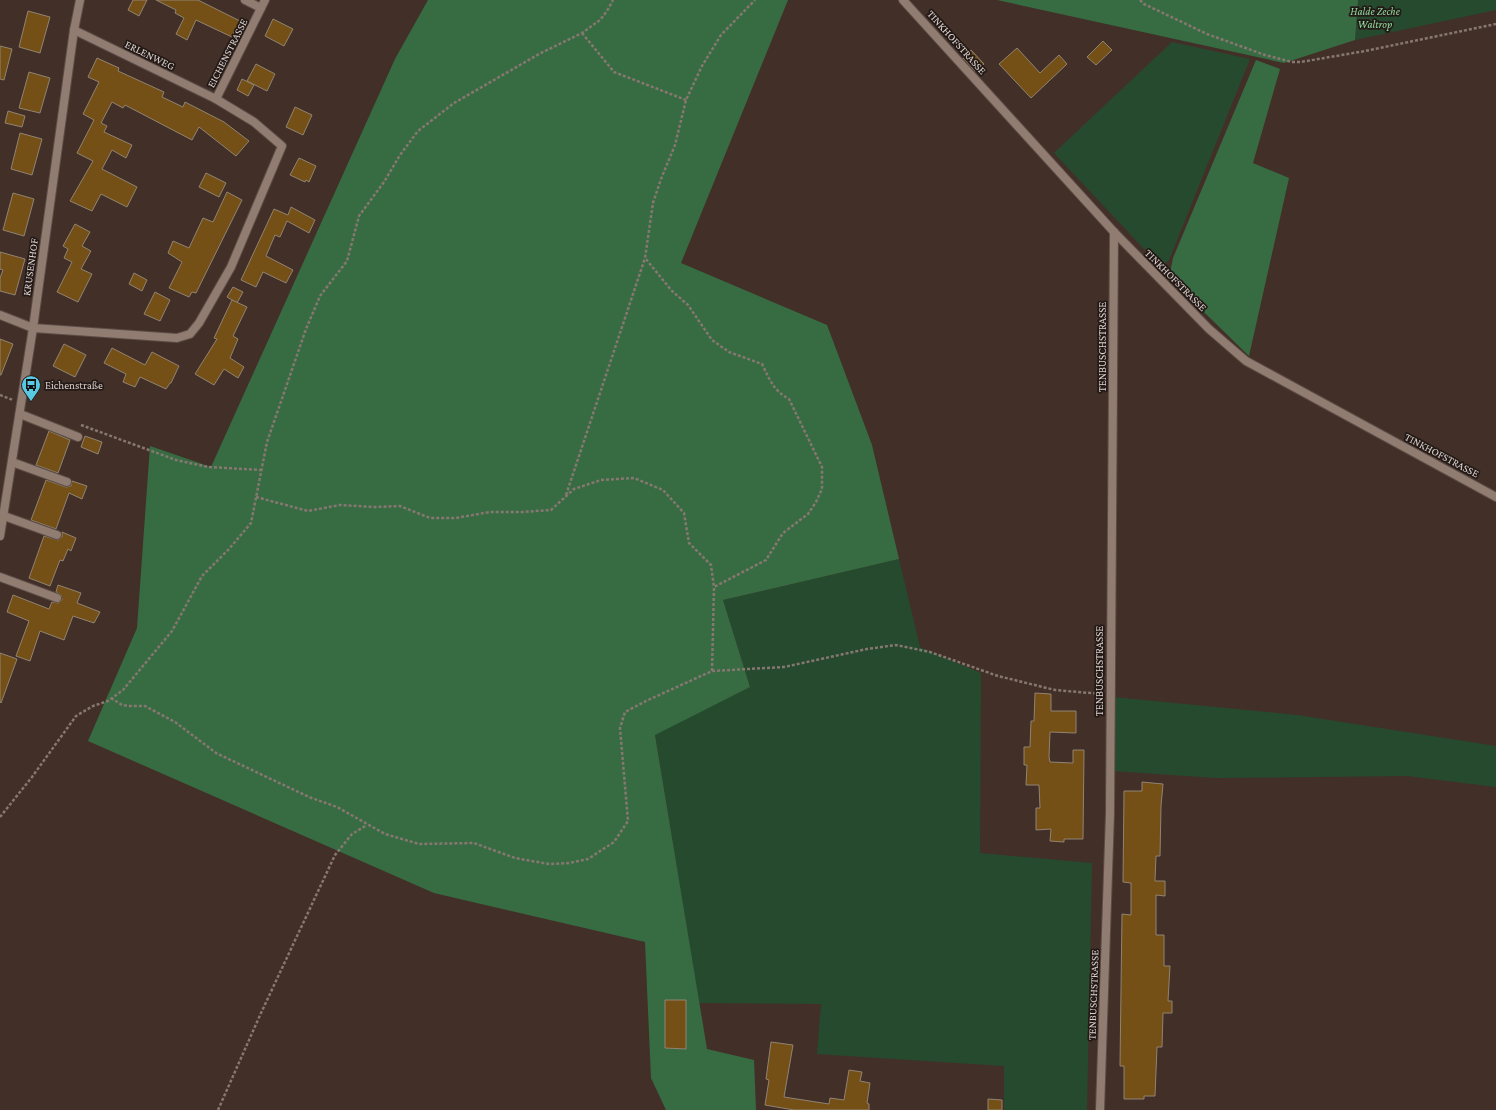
<svg xmlns="http://www.w3.org/2000/svg" width="1496" height="1110" font-family="'Crimson Pro',serif">
<style>
.green{fill:#264a2e}
.forest{fill:#376c43}
.building{fill:#755016;stroke:#918372}
.lines{fill:none;stroke-linecap:round;stroke-linejoin:round}
.service-casing{stroke:#5b4c45;stroke-width:10}
.minor-casing{stroke:#5b4c45;stroke-width:10}
.path{stroke:#867770;stroke-width:2.5;stroke-dasharray:3 2;stroke-linecap:butt}
.service{stroke:#917c72;stroke-width:8}
.minor{stroke:#917c72;stroke-width:8}
.labels{text-anchor:middle;stroke-width:3.5;stroke-linejoin:round;paint-order:stroke}
.park-label{font-size:11px;font-style:italic;fill:#8fdc9e;stroke:#231a17}
.street-label{font-size:11px;fill:#ddd1cc;stroke:#231a17}
.poi-label{font-size:11px;fill:#ddd1cc;stroke:#231a17;text-anchor:start}
</style>
<rect width="100%" height="100%" fill="#423028"/>
<g class="green">
<polygon points="1358,0 1496,0 1496,10 1355,40"/>
<polygon points="1172,42 1250,59 1169,260 1161,267 1054,153"/>
<polygon points="899,559 920,647 981,673 980,853 1092,863 1087,1110 1004,1110 1004,1066 817,1054 821,1004 699,1003 655,734 750,687 723,600"/>
<polygon points="1113,697 1297,715 1496,746 1496,787 1407,776 1216,778 1113,771"/>
</g>
<g class="forest">
<polygon points="428,0 788,0 681,263 827,325 872,445 899,559 723,600 750,687 655,735 707,1049 754,1060 756,1110 666,1110 651,1078 645,942 434,893 88,741 137,628 150,446 211,467 395,59"/>
<polygon points="997,0 1358,0 1355,40 1284,63"/>
<polygon points="1256,60 1280,69 1253,163 1289,178 1249,356 1169,278 1173,258"/>
</g>
<g class="building">
<polygon points="133,0 147,0 139,16 128,10"/>
<polygon points="156,0 198,0 240,21 232,37 196,20 187,40 176,34 184,18 175,13 176,10"/>
<polygon points="28,11 50,17 40,53 19,47"/>
<polygon points="273,19 293,29 284,46 265,36"/>
<polygon points="1103,41 1112,50 1096,65 1087,57"/>
<polygon points="0,46 12,49 4,80 0,79"/>
<polygon points="1017,48 1040,73 1059,55 1067,64 1031,98 999,64"/>
<polygon points="971,50 984,64 975,71 963,58"/>
<polygon points="97,58 119,68 118,71 164,92 162,97 183,107 185,102 224,122 249,141 236,156 199,127 192,140 125,105 123,108 112,102 101,123 107,126 104,132 132,145 126,158 112,150 102,169 137,187 127,207 101,194 92,211 70,201 93,161 77,153 94,120 83,114 99,82 88,77"/>
<polygon points="256,64 275,74 267,91 247,81"/>
<polygon points="29,72 50,78 40,113 19,108"/>
<polygon points="242,79 254,85 248,96 237,90"/>
<polygon points="295,107 312,115 303,135 286,127"/>
<polygon points="8,111 25,116 22,127 5,123"/>
<polygon points="20,133 42,139 32,175 11,169"/>
<polygon points="299,158 316,166 309,182 306,180 305,182 290,175"/>
<polygon points="206,173 226,183 219,197 199,187"/>
<polygon points="227,192 242,200 196,293 192,292 189,297 169,288 182,262 168,253 173,241 189,248 203,218 213,222"/>
<polygon points="13,193 34,199 24,236 3,230"/>
<polygon points="291,207 315,220 309,233 287,221 280,237 275,235 266,256 293,270 286,283 263,272 256,287 241,280 274,209 288,215"/>
<polygon points="75,224 90,232 82,246 91,251 81,269 92,274 78,302 57,292 72,262 64,258 68,249 63,246"/>
<polygon points="0,252 25,259 15,295 0,291 0,278 3,270 0,269"/>
<polygon points="134,273 147,280 142,291 129,284"/>
<polygon points="233,287 243,292 237,303 227,297"/>
<polygon points="155,292 170,300 160,321 144,314"/>
<polygon points="232,300 247,307 233,336 238,339 230,358 244,367 238,378 224,369 214,385 195,374 217,339 214,338"/>
<polygon points="0,339 13,344 1,375 0,375"/>
<polygon points="64,344 86,355 75,377 53,366"/>
<polygon points="112,348 145,365 152,352 179,366 171,383 170,383 166,389 140,377 135,387 123,382 126,374 104,363"/>
<polygon points="49,431 70,440 58,473 36,465"/>
<polygon points="85,436 102,442 98,454 81,447"/>
<polygon points="46,480 66,487 71,486 72,481 87,486 82,499 69,493 56,529 31,520"/>
<polygon points="62,532 76,538 71,551 68,549 63,561 60,560 50,586 29,578 44,536 58,540 62,537"/>
<polygon points="58,585 81,593 77,603 100,612 94,623 73,616 64,640 40,631 30,661 16,656 29,621 7,612 13,595 49,609 52,602 58,603 62,600 61,595 56,592"/>
<polygon points="0,653 17,659 1,703 0,702"/>
<polygon points="1035,693 1051,694 1051,711 1076,711 1076,733 1050,732 1049,757 1050,762 1073,763 1073,750 1084,750 1083,839 1064,839 1064,842 1050,841 1051,829 1036,830 1036,808 1040,808 1039,785 1026,785 1027,765 1024,765 1024,747 1030,747 1031,721 1034,721"/>
<polygon points="1142,782 1163,784 1161,806 1160,856 1156,856 1155,881 1165,881 1165,896 1156,895 1156,935 1164,935 1164,966 1170,966 1168,1001 1172,1001 1172,1013 1163,1013 1162,1047 1157,1047 1155,1096 1144,1096 1144,1099 1124,1099 1124,1066 1120,1066 1122,914 1131,915 1131,883 1123,882 1124,791 1142,791"/>
<polygon points="665,1000 686,1000 686,1049 665,1048"/>
<polygon points="771,1042 793,1045 784,1097 829,1104 830,1098 844,1100 849,1070 862,1072 860,1081 870,1083 867,1103 869,1104 869,1110 794,1110 765,1105 769,1080 766,1079"/>
<polygon points="988,1099 1002,1100 1002,1110 988,1110"/>
</g>
<g class="lines">
<defs>
<g id="service">
<polyline points="245,0 261,8"/>
<polyline points="20,414 78,437"/>
<polyline points="12,462 67,482"/>
<polyline points="4,516 57,535"/>
<polyline points="0,577 57,598"/>
</g>
<g id="minor">
<polyline points="903,0 1114,232 1209,329 1246,361 1496,497"/>
<polyline points="74,30 216,99"/>
<polyline points="0,315 33,328 177,338 190,334 199,323 231,267 282,146 254,122 216,99 265,0"/>
<polyline points="0,536 33,328 74,30 80,0"/>
<polyline points="1100,1110 1110,813 1114,232"/>
</g>
</defs>
<use href="#service" class="service-casing"/>
<use href="#minor" class="minor-casing"/>
<g class="path">
<polyline points="1140,0 1144,4 1207,34 1265,55 1292,62 1301,62 1365,51 1496,24"/>
<polyline points="582,33 614,72 686,100"/>
<polyline points="0,395 13,400"/>
<polyline points="81,425 176,460 208,467 261,470"/>
<polyline points="566,495 645,258"/>
<polyline points="256,497 308,511 340,505 374,507 400,506 430,518 456,518 490,512 522,512 551,510 574,489 601,480 634,478 663,490 684,513 689,543 711,565 714,587"/>
<path d="M712,671L714,587L766,560L783,533L808,514L816,502L822,489V467L789,399C773,390 770,380 762,364L729,352L712,340L688,305L672,291L645,258L653,203L661,179L675,145L686,100L702,66L721,35L755,0"/>
<polyline points="111,698 122,705 128,706 145,706 175,722 216,753 309,797 337,807 385,834 419,844 474,843 515,858 549,864 569,863 588,859 614,842 628,821 620,728 625,712 646,701 712,671 784,667 867,649 896,645 930,652 998,676 1055,690 1102,694"/>
<polyline points="0,817 32,777 76,716 93,706 108,701 123,690 172,631 202,576 229,549 251,523 267,442 306,329 320,296 347,261 359,216 384,182 400,155 418,131 454,103 539,54 582,33 600,20 607,11 613,0"/>
<polyline points="218,1110 261,1013 335,855 352,834 367,825"/>
</g>
<use href="#service" class="service"/>
<use href="#minor" class="minor"/>
</g>
<defs>
<symbol id="bus-pin" viewBox="-11 -11 22 30"><path d="M0 17L-7.5 6A9.5 9.5 0 1 1 7.5 6Z" fill="#57c9e2" stroke="#231a17"/><path d="M-5-6H5V4H4V6H2V4H-2V6H-4V4H-5ZM-3.5-4V0h7V-4ZM-3.5 1.2v1.5H-2V1.2ZM2 1.2v1.5H3.5V1.2Z" fill="#111"/></symbol>
</defs>
<g fill-rule="evenodd">
<use href="#bus-pin" x="20" y="374" width="22" height="30"/>
</g>
<g class="labels">
<g class="park-label">
<text x="1375" y="15">Halde Zeche<tspan x="1375" dy="13">Waltrop</tspan></text>
</g>
<g class="street-label">
<text transform="translate(957 42) rotate(48)" y="4">TINKHOFSTRASSE</text>
<text transform="translate(227 53) rotate(-63)" y="4">EICHENSTRASSE</text>
<text transform="translate(150 55) rotate(26)" y="4">ERLENWEG</text>
<text transform="translate(30 267) rotate(-82)" y="4">KRUSENHOF</text>
<text transform="translate(1176 280) rotate(45)" y="4">TINKHOFSTRASSE</text>
<text transform="translate(1102 347) rotate(-90)" y="4">TENBUSCHSTRASSE</text>
<text transform="translate(1442 455) rotate(28)" y="4">TINKHOFSTRASSE</text>
<text transform="translate(1099 671) rotate(-90)" y="4">TENBUSCHSTRASSE</text>
<text transform="translate(1093 995) rotate(-88)" y="4">TENBUSCHSTRASSE</text>
</g>
<g class="poi-label">
<text x="45" y="389">Eichenstraße</text>
</g>
</g>
</svg>
